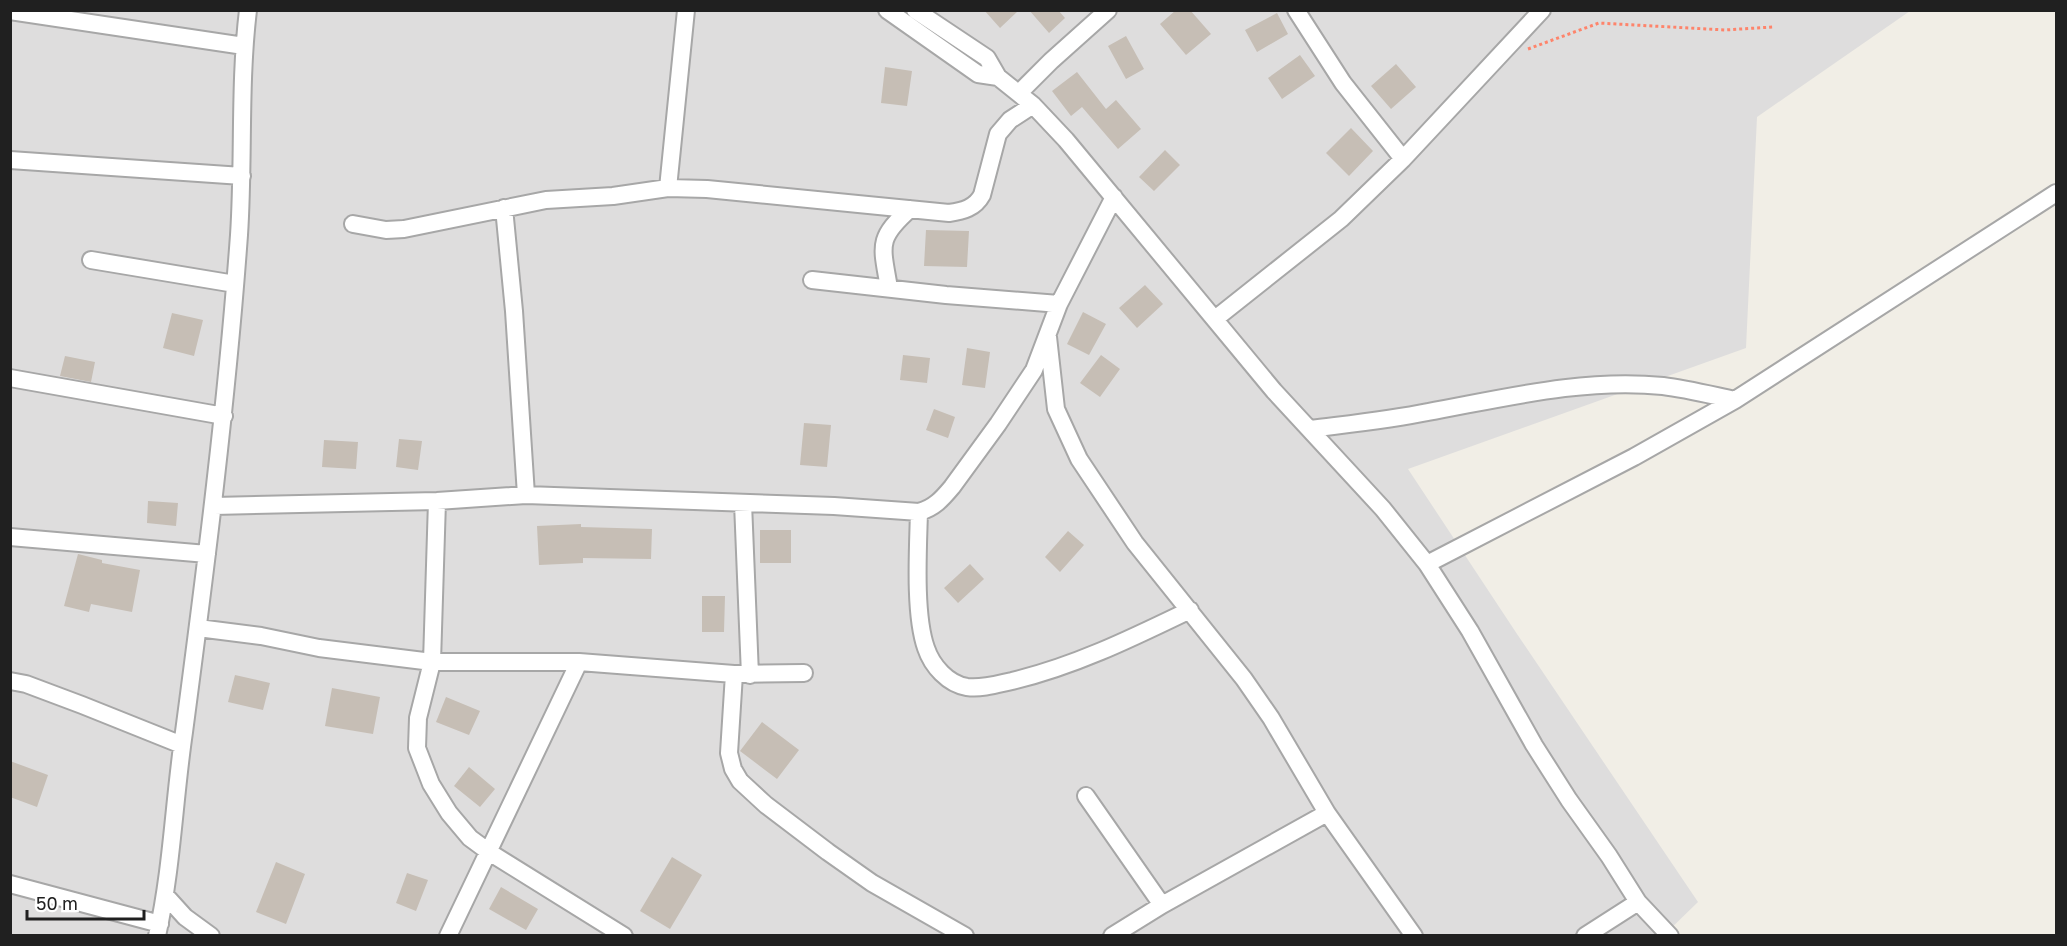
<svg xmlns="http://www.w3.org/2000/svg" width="2067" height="946" viewBox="0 0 2067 946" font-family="'Golos Text',sans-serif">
<rect width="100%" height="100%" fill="#f1eee6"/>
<path fill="#dedddd" d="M10,11H1910L1757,117L1746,348L1408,469L1517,634L1698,902L1663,936L11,935Z"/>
<path fill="#c6beb5" d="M984,10H1019L1000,28Z
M1029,10H1058L1065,18L1049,33Z
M1176,10H1190L1211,34L1186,55L1160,24Z
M1277,13L1288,34L1257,52L1245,30Z
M1126,36L1144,69L1126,79L1108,46Z
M1300,55L1315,76L1282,99L1268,78Z
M1396,64L1416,87L1391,109L1371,86Z
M885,67L912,71L907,106L881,103Z
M1077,72L1106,109L1116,100L1141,129L1118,149L1082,107L1071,116L1052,91Z
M1351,128L1373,151L1349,176L1326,153Z
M1165,150L1180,165L1154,191L1139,177Z
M926,230L969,231L967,267L924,266Z
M1145,285L1163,304L1137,328L1119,308Z
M1083,312L1106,324L1089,355L1067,344Z
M172,313L203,320L194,356L163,348Z
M967,348L990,352L985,388L962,385Z
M903,355L930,358L927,383L900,380Z
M1101,355L1120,369L1100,397L1080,383Z
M65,356L95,362L91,382L60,376Z
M934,409L955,417L948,438L926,430Z
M804,423L831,425L827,467L800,465Z
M399,439L422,441L418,470L396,467Z
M324,440L358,442L356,469L322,467Z
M148,501L178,503L176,526L147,523Z
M581,524V527L652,529L651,559L583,558V563L539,565L537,526Z
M760,530H791V563H760Z
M1068,531L1084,545L1060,572L1045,557Z
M78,554L102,560V563L140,570L132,612L91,604L89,612L64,606Z
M970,564L984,579L958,603L944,588Z
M702,596H725L724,632H702Z
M235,675L270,683L263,710L228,702Z
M332,688L380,697L373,734L325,726Z
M446,697L480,711L469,735L436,722Z
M762,722L799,750L777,779L740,751Z
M10,761L48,775L37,807L10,797Z
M469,767L495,789L480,807L454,786Z
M672,857L702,875L670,929L640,911Z
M276,862L305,874L286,924L256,912Z
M407,873L428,880L416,911L396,903Z
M501,887L538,909L526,930L489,909Z"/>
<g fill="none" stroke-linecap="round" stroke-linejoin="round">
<g stroke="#a7a7a7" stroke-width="20">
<path id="minor" d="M887,10L978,74L998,77
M915,10L987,58L998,77L1033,105L1066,140L1274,391L1383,509L1427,564L1470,631L1534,745L1569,800L1609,856L1638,902L1670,936
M1296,10L1343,83L1403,159
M10,11L244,46
M1019,93L1051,61L1108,10
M10,160L242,176
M668,188L686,10
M504,208L514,311L526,495
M353,224L386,230L404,229L546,200L613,196L668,188L707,189L949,213C963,211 975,208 982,195L998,134L1010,120L1033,105
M91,260L235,284
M812,280L946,295L1059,304
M889,288C882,246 876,239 910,209
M1215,319L1341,219L1403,159L1542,10
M1048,337L1056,409L1079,459L1135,543L1244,679L1271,718L1327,813L1414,936
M10,378L224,416
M1310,429C1349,424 1389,420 1428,412C1505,398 1583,378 1663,386C1687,389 1711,395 1735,400
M437,501L432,662L418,718L417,748L431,784L449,813L470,838L489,852L624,936
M743,503L750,675
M214,506L437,501L526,495L834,506L919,512C934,508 942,499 952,487L998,424L1034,370L1059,304L1114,197
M919,512C918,549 914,614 926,648C932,666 948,684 967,687C982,689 998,684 1012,681C1075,666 1132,638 1190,610
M10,537L207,554
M1427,564L1634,457L1735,400L2056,193
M198,628L261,636L319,648L432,662H579L734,674L804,673
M734,674L729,753L733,769L740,781L766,805L828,852L872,883L965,936
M10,681L26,684L82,705L182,745
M1086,796L1162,905
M10,884L160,924
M166,896L185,917L211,936
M157,936C172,869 174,800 184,732C206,566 227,401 239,235C244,160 239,85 248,10
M448,936L579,662
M1112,936L1162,905L1327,813
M1585,936L1638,902"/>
</g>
<path stroke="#fe846b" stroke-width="3" stroke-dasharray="3 3" stroke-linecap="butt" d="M1528,49L1599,23L1725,30L1773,27"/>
<use href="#minor" stroke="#fff" stroke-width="16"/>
</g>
<rect width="2067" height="946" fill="none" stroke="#202020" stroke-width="24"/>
<path d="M27 910v9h117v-9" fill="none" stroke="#202020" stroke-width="3"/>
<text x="36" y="910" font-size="18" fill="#202020" stroke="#ffffff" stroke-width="4.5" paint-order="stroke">50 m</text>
</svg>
